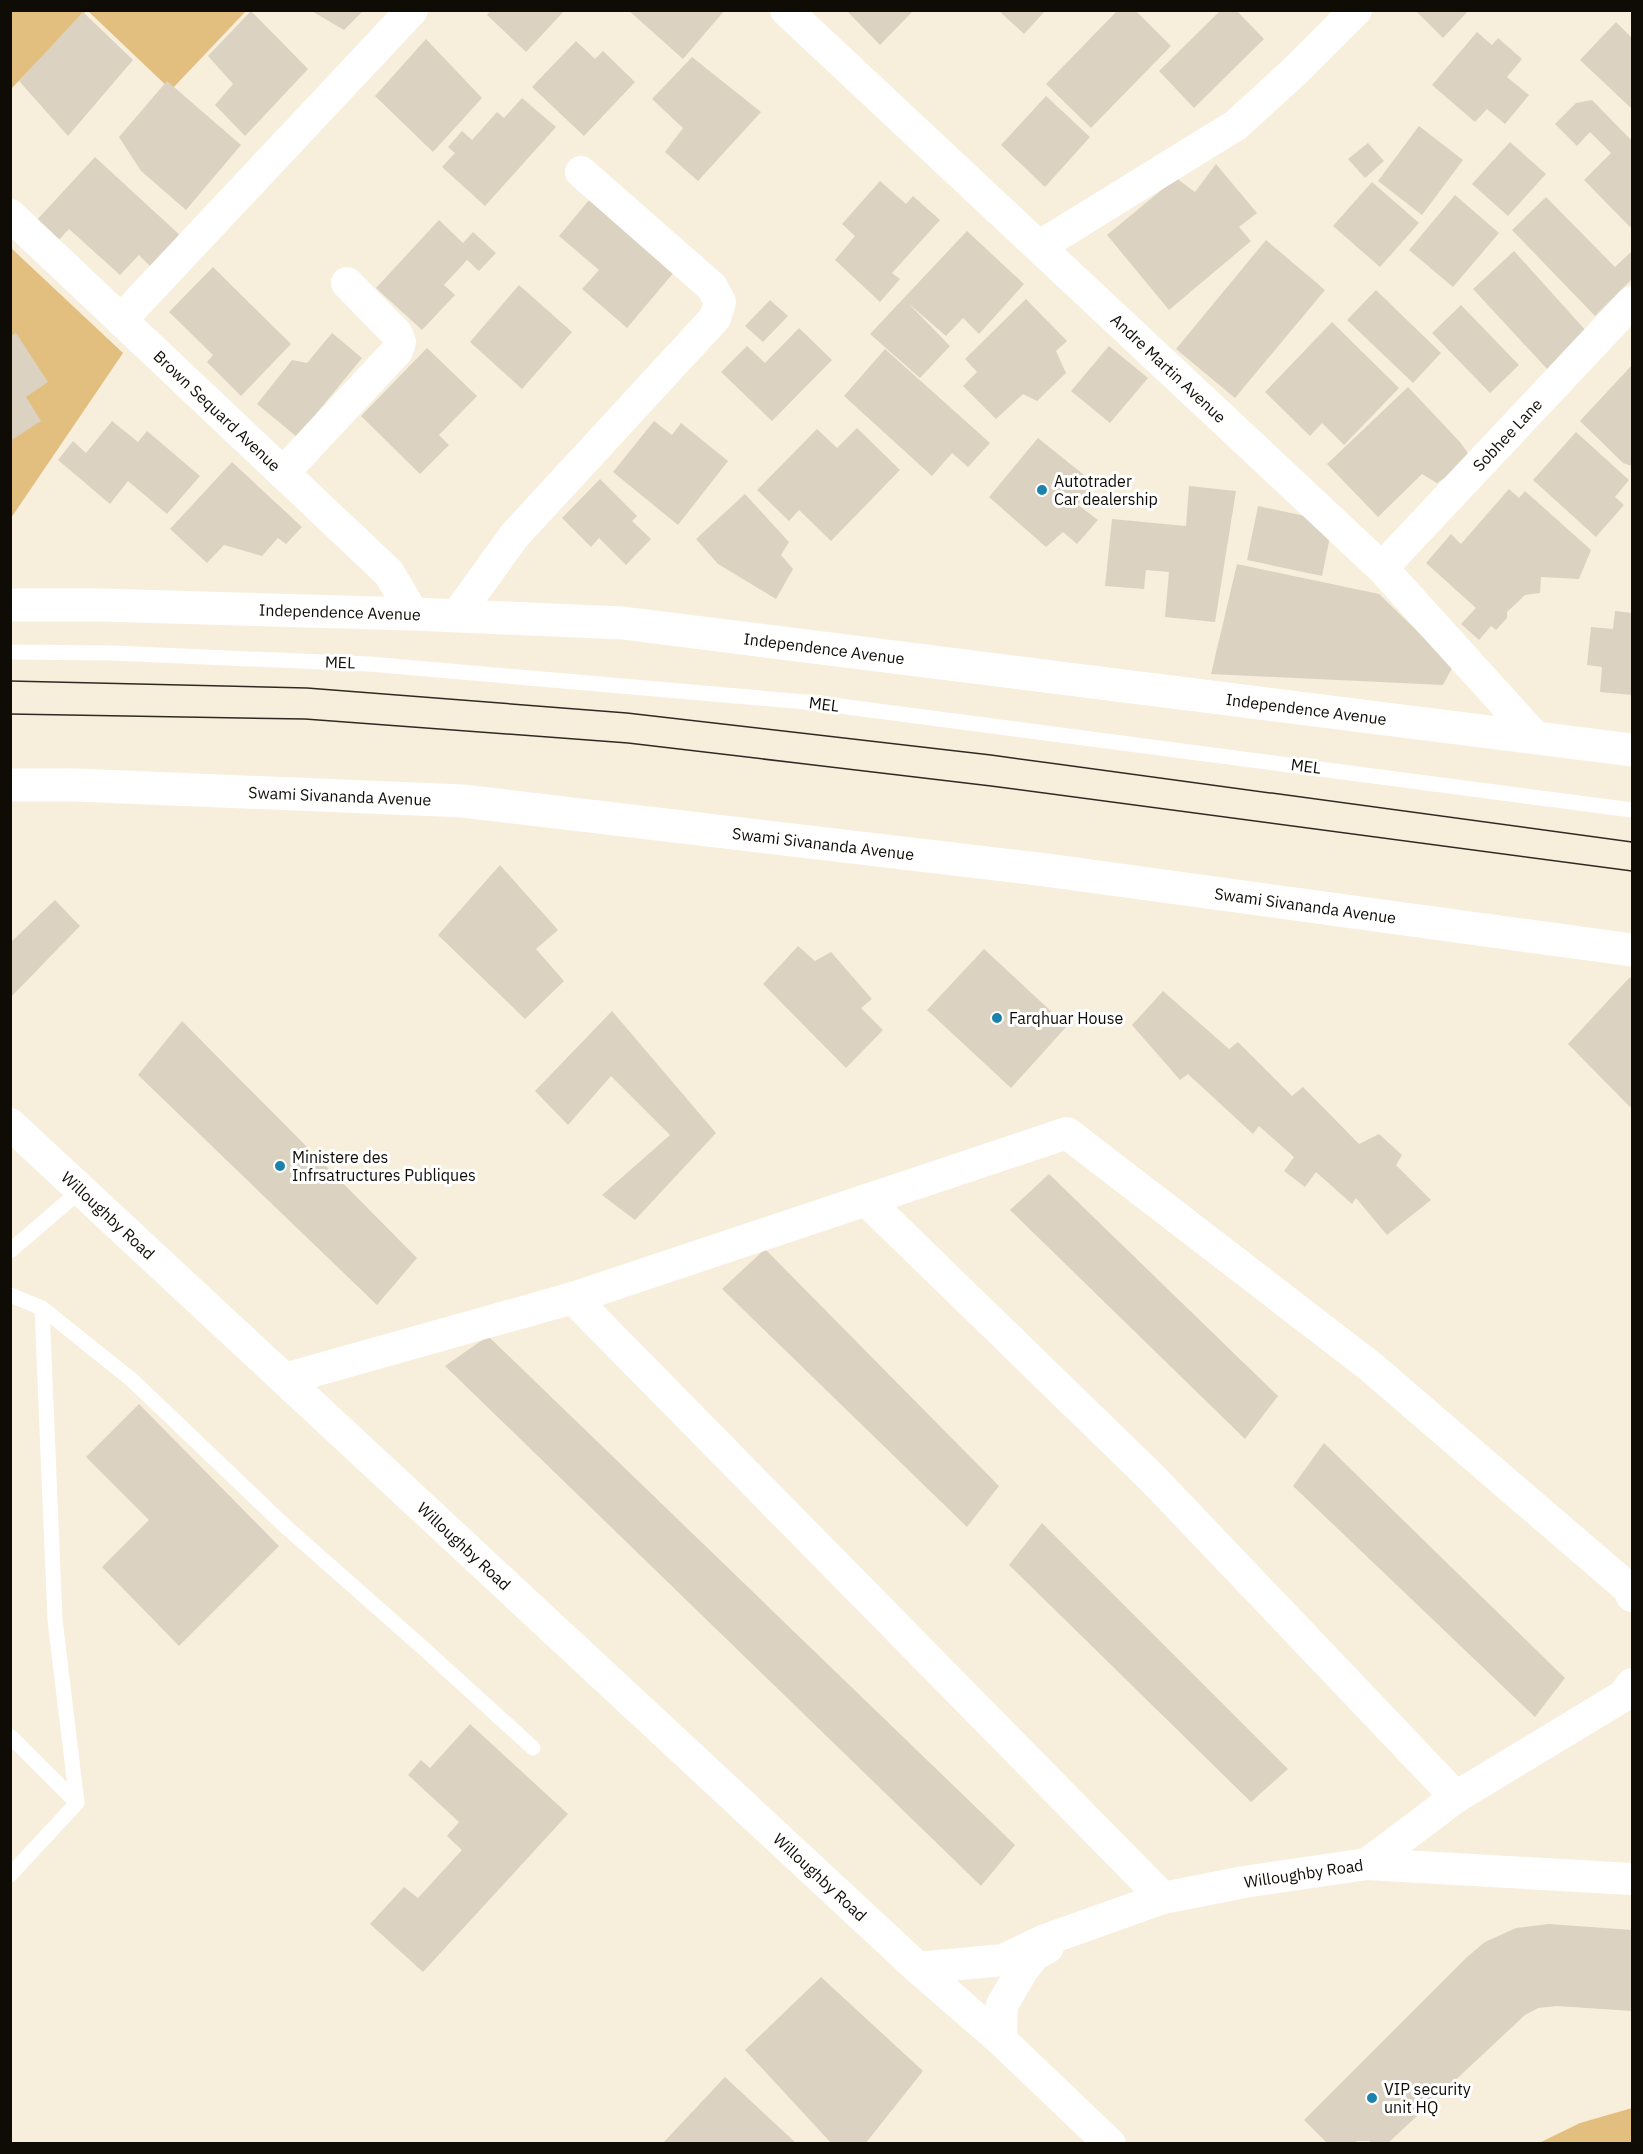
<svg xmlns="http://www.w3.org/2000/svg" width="1643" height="2154" viewBox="0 0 1643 2154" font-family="'IBM Plex Sans',sans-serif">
<rect width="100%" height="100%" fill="#f8eedc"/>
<path fill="#e2be7f" d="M11,11H86L11,89Z
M88,11H246L171,90Z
M11,248L123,353L11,518Z
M1632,2108V2143H1539L1580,2123Z"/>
<path fill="#dcd2c1" d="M310,10H364L344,30Z
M491,10H565L526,52L487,15Z
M628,10H725L683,59Z
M846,10H914L880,45Z
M998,10H1046L1024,34Z
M1118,10H1135L1171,46L1091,128L1046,84Z
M1221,10H1236L1264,39L1194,108L1159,71Z
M1415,10H1469L1443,38Z
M251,11L308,69L245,136L215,105L233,84L208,56Z
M83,12L133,60L68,136L19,81Z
M1616,22L1632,38V109L1580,60Z
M1477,32L1492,45L1498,38L1522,59L1507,77L1529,95L1505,124L1487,109L1475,122L1432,85Z
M426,39L482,98L433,152L375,96Z
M576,41L595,59L603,51L635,82L584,136L532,87Z
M692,57L761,112L698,181L665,152L683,128L652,99Z
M167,81L241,145L186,210L141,171L119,137Z
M1046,96L1090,137L1045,187L1001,145Z
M522,98L556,127L485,206L442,167L455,153L448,147L462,131L472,140L497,112L504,118Z
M1592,100L1632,141V229L1584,180L1611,153L1590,132L1577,146L1555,124L1576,103Z
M1419,126L1463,160L1422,215L1378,181Z
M1510,142L1546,174L1508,216L1472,184Z
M1368,143L1384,161L1365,178L1348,159Z
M95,157L183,238L154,270L139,255L120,275L69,229L57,242L35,222Z
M1216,164L1257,213L1239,227L1251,241L1169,310L1107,235L1176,178L1195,192Z
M880,181L906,204L913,196L940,220L892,273L900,279L880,302L835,260L855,236L842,224Z
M1372,182L1419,223L1380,267L1333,226Z
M595,193L680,265L627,328L582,289L599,270L559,236Z
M1455,195L1499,233L1453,287L1409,250Z
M1546,197L1615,267L1631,252L1632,254V279L1595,316L1512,230Z
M439,220L463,243L473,232L496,253L479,271L467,260L444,285L455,295L422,330L376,288Z
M967,231L1024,284L979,334L963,318L946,336L908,303L950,346L920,378L870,334Z
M1266,240L1325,290L1235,398L1176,349Z
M1514,251L1588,333L1548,370L1473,289Z
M213,267L291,344L241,396L207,362L213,355L169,312Z
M519,285L572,332L522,389L470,342Z
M1376,290L1441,353L1413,383L1347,320Z
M1026,299L1067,341L1056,351L1066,373L1037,401L1023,394L996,419L963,386L977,372L965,359Z
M770,300L788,316L763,342L745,326Z
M1461,305L1519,365L1490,393L1432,333Z
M1332,322L1399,388L1344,445L1322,423L1310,436L1265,392Z
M799,328L832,360L772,421L721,372L747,346L765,363Z
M16,333L48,382L26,397L41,421L10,441V336Z
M332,333L362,358L297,437L257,404L292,360L307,363Z
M1109,346L1148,378L1110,423L1071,391Z
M427,348L477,396L439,435L449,445L420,474L361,416Z
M885,349L990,443L968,467L952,453L932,476L844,396Z
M1632,365V466L1623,463L1580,421Z
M1408,387L1460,442L1472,459L1437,483L1422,474L1378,517L1327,464Z
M112,421L138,442L147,431L200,476L167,514L128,481L110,504L58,460L73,441L86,453Z
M654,421L672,435L681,423L728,461L678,525L613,472Z
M857,428L900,470L831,541L799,510L789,521L757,490L817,429L837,448Z
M1576,432L1629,480L1615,497L1624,505L1596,537L1533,480Z
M1038,438L1094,483L1078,505L1098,520L1077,544L1063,532L1046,547L989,497Z
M232,462L302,527L286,544L278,538L262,556L224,545L207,563L170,529Z
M600,479L637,516L632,521L651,539L626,565L599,538L591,547L562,518Z
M1189,486L1236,491L1215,622L1165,617L1169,572L1146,570L1144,589L1105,586L1112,519L1186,526Z
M1509,489L1519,498L1525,491L1591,550L1579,579L1541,577L1540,593L1525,595L1507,612V618L1496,630L1491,626L1479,640L1461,624L1476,608L1426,563L1451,534L1461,544Z
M745,494L789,542L781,555L793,569L776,599L718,564L696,539Z
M1258,506L1333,522L1322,576L1247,560Z
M1237,564L1379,594L1453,666L1443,685L1211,674Z
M1615,611L1632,613V695L1600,692L1602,667L1587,665L1591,627L1613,629Z
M500,865L558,930L536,949L564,981L525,1019L438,935Z
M55,900L80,926L10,998V943Z
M798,946L815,961L831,952L872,999L861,1008L883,1030L846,1068L763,984Z
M984,949L1067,1026L1011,1088L927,1010Z
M1630,977L1632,980V1109L1568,1044Z
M1163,991L1229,1049L1238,1042L1292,1096L1303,1087L1359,1144L1379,1134L1402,1155L1396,1165L1431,1200L1387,1235L1356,1198L1352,1204L1316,1172L1305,1187L1284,1171L1294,1157L1259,1126L1253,1134L1188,1074L1180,1080L1132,1025Z
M612,1011L716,1133L635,1220L602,1195L670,1135L611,1076L568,1125L535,1091Z
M182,1021L417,1258L377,1305L138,1075Z
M1049,1174L1278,1396L1245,1439L1010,1210Z
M765,1249L999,1486L967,1527L722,1289Z
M488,1336L1015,1845L981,1886L445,1366Z
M139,1404L279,1546L179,1646L102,1567L149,1520L86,1457Z
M1324,1443L1565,1678L1535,1717L1293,1486Z
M1042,1523L1288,1769L1251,1802L1009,1565Z
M470,1724L568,1814L423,1972L370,1924L404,1887L418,1898L462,1850L447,1836L459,1822L408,1775L421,1760L430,1768Z
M1549,1924L1632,1930V2011L1557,2006L1538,2008L1525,2015L1387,2144H1374L1369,2141H1357L1354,2144H1328L1304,2120L1467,1957L1485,1942L1516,1928Z
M821,1977L923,2071L865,2144H832L745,2050Z
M725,2077L797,2144H662Z"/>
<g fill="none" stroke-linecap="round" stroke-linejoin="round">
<path stroke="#fff" stroke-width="15" d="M10,652L112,653L369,664L817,703L1632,810
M10,1251L81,1190
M10,1295L42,1308L55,1620L77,1803L10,1875
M42,1308L132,1380L286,1527L422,1647L533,1748
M10,1736L77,1803"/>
<g stroke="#fff" stroke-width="32">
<path id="s1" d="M786,10L1382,568L1536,738"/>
<path id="s2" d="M10,215L389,573L413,614"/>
<path d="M1040,246L1236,125L1294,72L1356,10"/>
<path d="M121,320L412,10"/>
<path d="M283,473L397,351L400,342L397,334L347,283"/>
<path id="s3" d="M1382,568L1632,302"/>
<path d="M457,615L514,536L715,318L720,302L712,287L581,172"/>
<path id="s4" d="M10,1124L918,1968L1001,2040L1110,2144"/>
<path d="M866,1200L1153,1479L1456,1797"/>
<path d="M573,1298L1163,1898"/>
<path d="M285,1379L573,1298L1067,1133L1371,1367L1628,1588L1632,1596"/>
<path d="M1367,1864L1456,1797L1623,1696L1632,1684"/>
<path id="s5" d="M918,1968L1003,1960L1045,1940L1163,1898L1244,1882L1367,1864L1632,1879"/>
<path d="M1001,2040L1002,2005L1022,1971L1034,1955L1048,1947"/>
</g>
<g stroke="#fff" stroke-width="33">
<path id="s6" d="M10,605H101L413,614L623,623L1632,750"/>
<path id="s7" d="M10,785H76L463,801L1046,870L1632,950"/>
</g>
<path stroke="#2e2a23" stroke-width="1.5" d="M10,681L307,688L627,713L991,755L1632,842
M10,714L305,719L628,743L991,786L1632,871"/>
</g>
<g fill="#1b82ac" stroke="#fff" stroke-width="2">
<circle cx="1042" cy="490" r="6"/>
<circle cx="997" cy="1018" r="6"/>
<circle cx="280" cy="1166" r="6"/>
<circle cx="1372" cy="2098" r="6"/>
</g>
<g text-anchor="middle" stroke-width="6" stroke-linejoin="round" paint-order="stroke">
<g font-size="16" fill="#0f0c06" stroke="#fff">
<text dy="6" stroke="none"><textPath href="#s1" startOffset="524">Andre Martin Avenue</textPath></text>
<text dy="6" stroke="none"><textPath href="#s2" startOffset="285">Brown Sequard Avenue</textPath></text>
<text dy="6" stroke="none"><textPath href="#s3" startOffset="183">Sobhee Lane</textPath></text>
<text dy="6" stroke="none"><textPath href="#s6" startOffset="330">Independence Avenue</textPath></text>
<text dy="6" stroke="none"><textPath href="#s6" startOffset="816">Independence Avenue</textPath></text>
<text transform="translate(340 662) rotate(2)" y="6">MEL</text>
<text transform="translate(824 704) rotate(7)" y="6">MEL</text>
<text dy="6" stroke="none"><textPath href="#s6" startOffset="1302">Independence Avenue</textPath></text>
<text transform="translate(1306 766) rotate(7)" y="6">MEL</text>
<text dy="6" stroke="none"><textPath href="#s7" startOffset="330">Swami Sivananda Avenue</textPath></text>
<text dy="6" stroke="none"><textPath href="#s7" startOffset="816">Swami Sivananda Avenue</textPath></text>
<text dy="6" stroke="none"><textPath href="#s7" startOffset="1302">Swami Sivananda Avenue</textPath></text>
<text dy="6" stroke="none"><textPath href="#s4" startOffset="134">Willoughby Road</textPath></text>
<text dy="6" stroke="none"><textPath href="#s4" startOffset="620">Willoughby Road</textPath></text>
<text dy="6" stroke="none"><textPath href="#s5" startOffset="400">Willoughby Road</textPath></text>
<text dy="6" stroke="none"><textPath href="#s4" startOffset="1106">Willoughby Road</textPath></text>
</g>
<g font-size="16" fill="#0f0c06" stroke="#fff" text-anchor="start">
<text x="1054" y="487">Autotrader<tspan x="1054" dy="18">Car dealership</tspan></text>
<text x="1009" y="1024">Farqhuar House</text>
<text x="292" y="1163">Ministere des<tspan x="292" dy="18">Infrsatructures Publiques</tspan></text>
<text x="1384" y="2095">VIP security<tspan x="1384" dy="18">unit HQ</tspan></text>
</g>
</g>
<rect width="1643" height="2154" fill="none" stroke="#0f0c06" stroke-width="24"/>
</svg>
